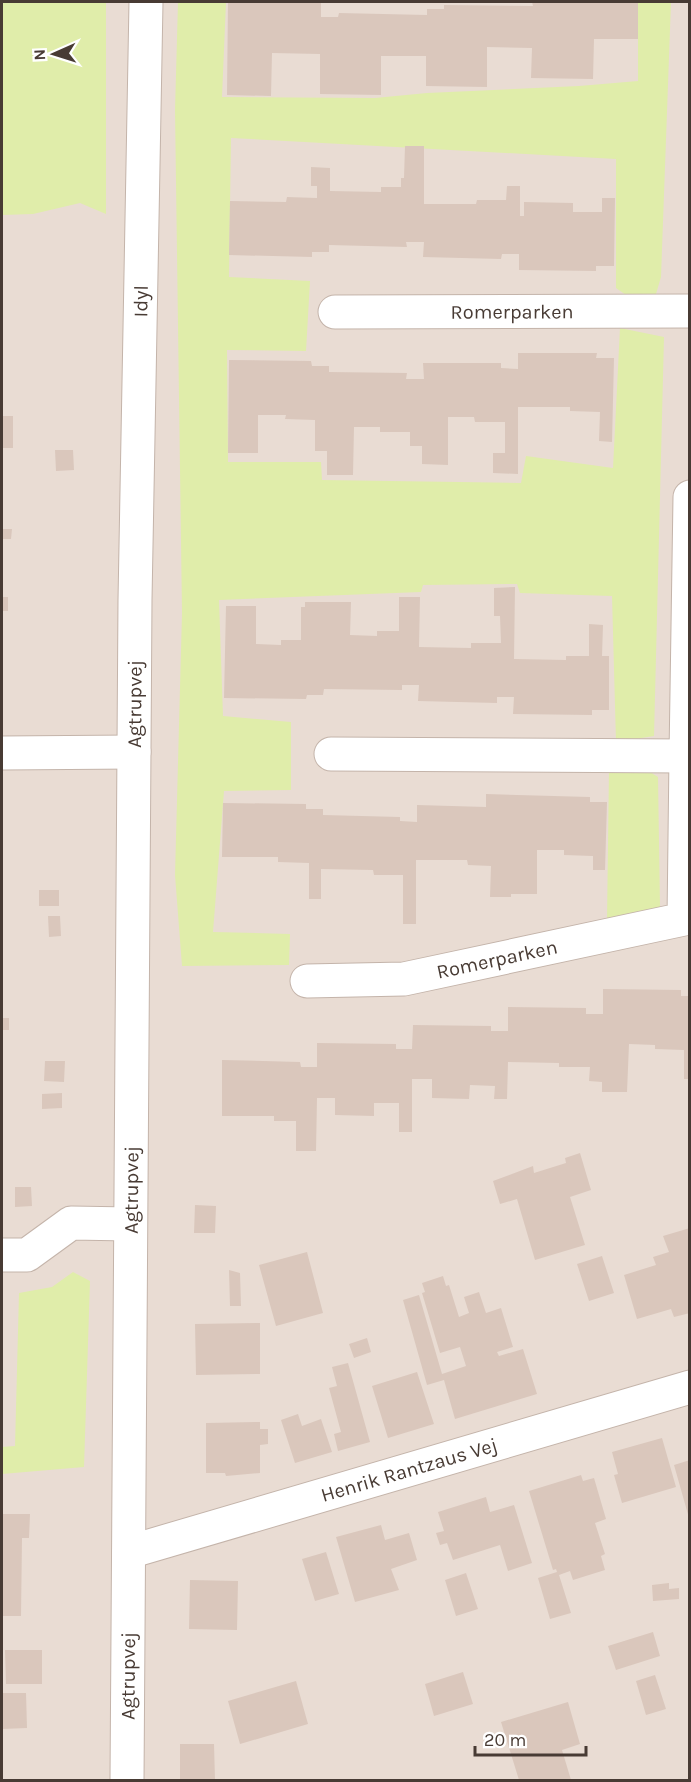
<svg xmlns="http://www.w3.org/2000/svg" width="691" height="1782" viewBox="0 0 691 1782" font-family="Karla,sans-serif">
<rect width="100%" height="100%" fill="#f5ece5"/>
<path fill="#e9dcd3" d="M2,2H689V1780H2Z"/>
<path fill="#e0edaa" d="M2,2H106V214L80,203L33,214L2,215Z
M178,2H226L222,97L375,98L427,93L579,86L638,81V2H671L661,277L656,294L626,295L616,288V159L231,138L229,277L310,281L306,351L227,350L228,462H321L322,480L521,483L526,456L613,468L620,328L664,337L654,736L616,742L612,596L520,593L517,584L423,585L421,592L219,600L223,716L291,722V790L224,791L213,932L290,934L289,965L182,966L175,875L182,613L175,110Z
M642,767L658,777L660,907L644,918L607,920L609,769Z
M73,1272L90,1281L84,1467L2,1474V1447L15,1446L19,1293L52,1287Z"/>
<path fill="#dac7bc" d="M228,2H321V17H338L339,13L427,15V9H444V5L533,6L532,2H638V39H594L593,79L531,78L532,48L487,47V87L426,86V56H381V95L320,94V54L272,53L271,96L227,95Z
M405,146H424V204H476L477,200H506L507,186H520V216H524V202L573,203V212H602V198H615L614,266H596V271L519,270V254H502L501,259L423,257L424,242H406L407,247L329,245V252H312V257L229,255L230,201L286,202L287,197L317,198V186H311V167L330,168V191L381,192V187H401V178H404Z
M518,353H597L596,358H614L612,442L599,441L600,412L570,411V407H518V474L493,473V453H505V422H475L474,417H448V465L422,464V446H410V432H380V427H354L353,475H327V451H315V420L285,419L286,415H258V453H228L229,360L311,361L312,366H329V372L407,373L406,379H424L423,363H501V368L518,369Z
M2,416H13V448H2Z
M55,450H73L74,470L56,471Z
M2,529H12L11,539H2Z
M515,587L514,659L566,660V656H589V624L603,625L602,656H609V710H592V715L513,714L514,697H497V703L418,701L419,685H402V690L324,689L323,695H307L306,699L224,698L226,606H256V644L281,645V640H301V607H305V602H351L350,635L377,636V631H399V597H420L419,647L471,648V643H501L500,616H494V588Z
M2,597H8V611H2Z
M486,794L590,797V802H607L605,870H593V856L564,855V850H537V894H511V897H490L491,866L468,865L467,860H416V924H403V875H374L373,870L321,869V899H309V863L278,862V857H222L223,803L306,804V809H323V815L400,817V821L417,822V805L486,807Z
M39,890H59V906H39Z
M48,916H60L61,936L49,937Z
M603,989L681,990V996H690V1079H684V1050L655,1049V1045L629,1044L627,1092H602V1082L589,1081L590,1067H559V1063L508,1062L507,1099H494L495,1086L470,1085L469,1099L432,1098V1079H412V1132H399V1103H374V1116L335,1115V1098H317L316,1151H296V1121H274V1116H222V1060L300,1062L301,1067H317V1043L396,1044V1049H412L413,1025L491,1026V1031H508V1007L586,1008V1014H603Z
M2,1018H9V1030H2Z
M45,1061H65L64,1082L44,1081Z
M62,1093V1108L42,1109V1094Z
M580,1153L591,1190L570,1197L585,1245L535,1260L517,1199L500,1204L493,1181L533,1166L534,1173L566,1163L565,1158Z
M15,1187H31L32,1206L15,1207Z
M195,1205L216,1206L215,1233H194Z
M690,1228V1313L674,1317L671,1309L637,1319L624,1275L656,1265L653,1257L669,1252L663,1236Z
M307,1252L323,1313L276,1326L259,1265Z
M602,1256L614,1293L589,1301L577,1264Z
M229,1270L240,1273L241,1306H230Z
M443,1276L446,1286L449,1285L459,1317L469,1313L464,1297L479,1292L486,1313L501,1308L513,1347L497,1352L499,1356L523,1349L537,1394L455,1419L444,1380L427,1385L403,1300L419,1295L442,1374L466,1366L460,1347L440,1353L422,1293L425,1292L422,1283Z
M260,1323V1374L196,1375L195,1324Z
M367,1338L371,1352L354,1358L349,1344Z
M348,1363L370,1442L338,1451L334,1434L341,1432L329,1388L337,1386L332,1367Z
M417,1372L434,1424L388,1438L372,1386Z
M298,1414L302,1426L321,1419L332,1452L295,1463L281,1420Z
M260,1422V1429H268V1444L260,1445V1473L226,1476L225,1473H206V1423Z
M662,1438L676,1487L622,1503L614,1475L618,1474L612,1452Z
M690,1460V1518H689L674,1465Z
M581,1475L583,1481L594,1478L606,1519L595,1523L605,1554L601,1556L605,1570L573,1580L570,1571L559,1575L571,1613L550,1619L538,1578L557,1572L556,1569L553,1570L529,1491Z
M486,1497L490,1512L514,1505L532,1563L508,1571L500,1545L453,1560L447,1543L440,1545L436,1533L444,1531L438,1512Z
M2,1514H30L29,1538H22L21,1616H2Z
M381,1525L385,1540L409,1533L417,1560L391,1569L399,1590L355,1602L336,1537Z
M326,1552L339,1594L315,1601L302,1559Z
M466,1573L478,1609L456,1616L445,1580Z
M190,1580L238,1581L237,1630L189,1629Z
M669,1583V1589L679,1588V1599L653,1601L652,1585Z
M653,1632L660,1656L616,1670L608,1646Z
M5,1650H42V1684H6Z
M463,1672L473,1704L434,1716L425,1684Z
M655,1675L666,1709L646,1715L636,1681Z
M296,1681L308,1724L240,1744L228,1701Z
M2,1693H26L27,1728L2,1729Z
M568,1702L580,1744L562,1750L571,1780H519L501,1722Z
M180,1744H214L215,1780H180Z"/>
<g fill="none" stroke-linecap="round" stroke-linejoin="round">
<g stroke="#c4b4aa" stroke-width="35">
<g id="minor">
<path id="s1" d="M335,312L690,311"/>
<path d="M2,753L134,752"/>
<path d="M331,754L686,756L690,497"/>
<path id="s2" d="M307,981L404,979L684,919L686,756"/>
<path d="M2,1255H27L71,1223L130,1224"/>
<path id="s3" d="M129,1552L690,1387"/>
</g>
</g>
<g stroke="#c4b4aa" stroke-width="35">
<g id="tertiary">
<path id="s4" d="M127,1780L135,600L146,2"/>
</g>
</g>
<use href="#minor" stroke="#fff" stroke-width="33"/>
<use href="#tertiary" stroke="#fff" stroke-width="33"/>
</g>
<g text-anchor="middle" stroke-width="4.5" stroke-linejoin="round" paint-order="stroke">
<g font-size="20" fill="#483b34" stroke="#fff">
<text dy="7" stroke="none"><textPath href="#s4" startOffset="1479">Idyl</textPath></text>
<text dy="7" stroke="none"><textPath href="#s1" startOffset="177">Romerparken</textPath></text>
<text dy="7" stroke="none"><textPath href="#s4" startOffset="1076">Agtrupvej</textPath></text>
<text dy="7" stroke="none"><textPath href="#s2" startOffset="192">Romerparken</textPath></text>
<text dy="7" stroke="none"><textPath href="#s4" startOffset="590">Agtrupvej</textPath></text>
<text dy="7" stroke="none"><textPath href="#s3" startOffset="292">Henrik Rantzaus Vej</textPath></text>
<text dy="7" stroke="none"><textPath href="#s4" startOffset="104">Agtrupvej</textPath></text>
</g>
</g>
<rect width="691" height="1782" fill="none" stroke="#483b34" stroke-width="6"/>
<g transform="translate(54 54) rotate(267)" stroke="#ffffff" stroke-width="4.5" paint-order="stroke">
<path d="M0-4.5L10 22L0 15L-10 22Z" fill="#483b34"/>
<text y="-9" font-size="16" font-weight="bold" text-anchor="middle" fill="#483b34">N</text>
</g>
<path d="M475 1746v9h111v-9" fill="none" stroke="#483b34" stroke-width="3"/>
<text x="484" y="1746" font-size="18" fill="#483b34" stroke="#ffffff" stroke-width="4.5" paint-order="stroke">20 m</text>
</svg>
